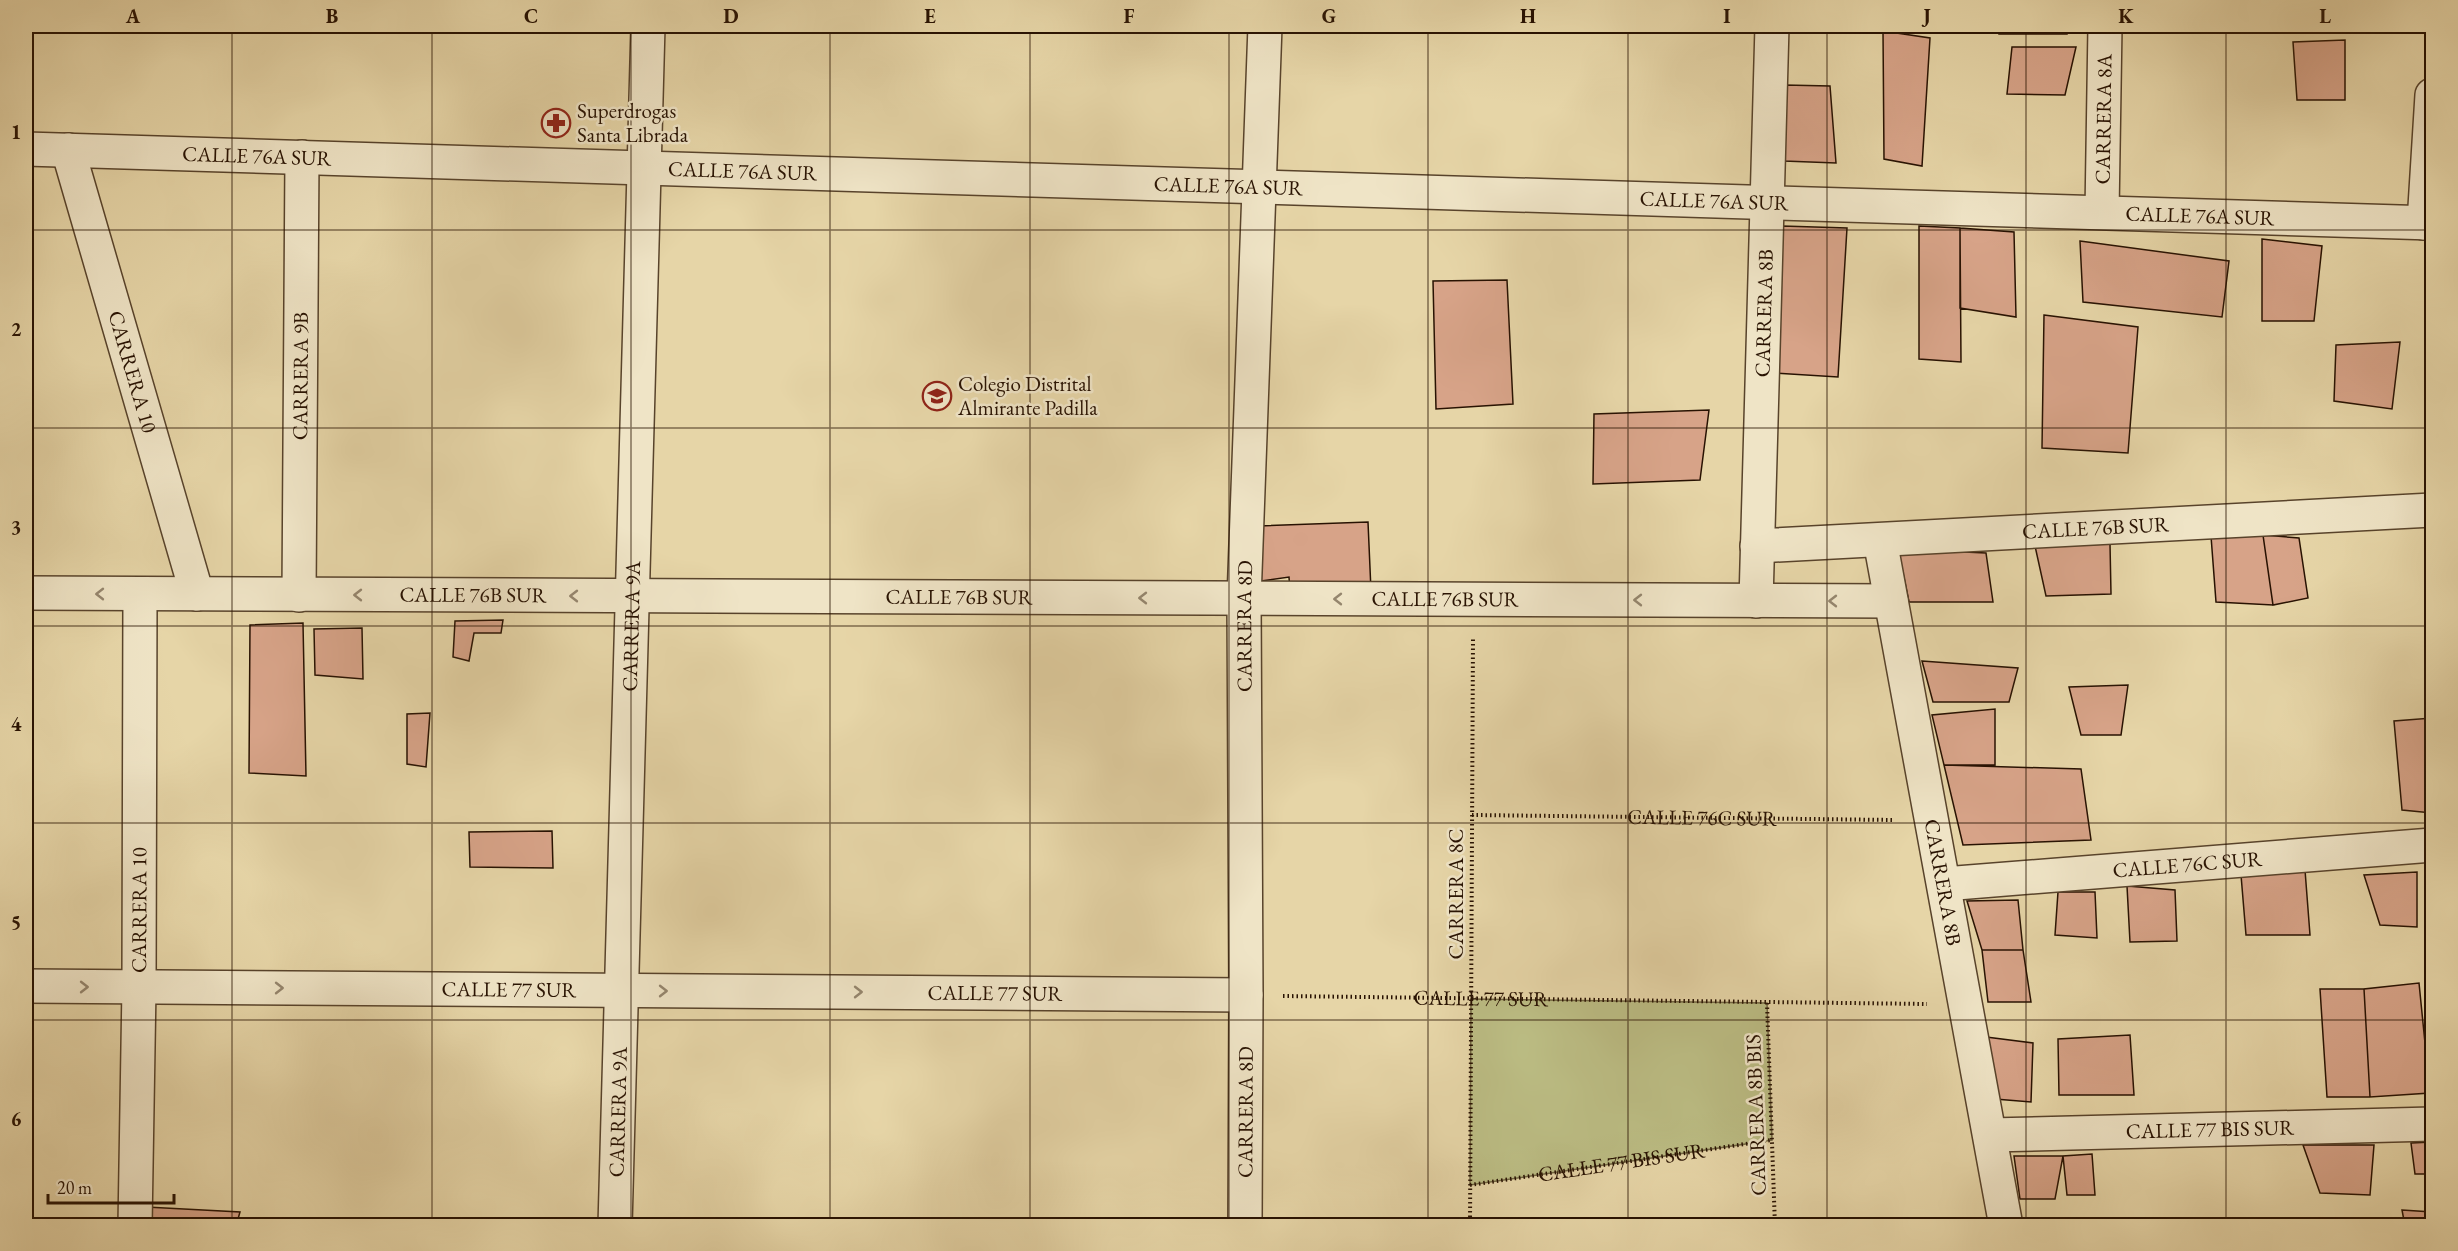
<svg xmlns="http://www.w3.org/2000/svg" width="2458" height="1251" viewBox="0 0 2458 1251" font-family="'EB Garamond',serif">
<rect width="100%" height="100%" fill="#e6d5a7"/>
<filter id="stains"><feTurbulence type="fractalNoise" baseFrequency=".00333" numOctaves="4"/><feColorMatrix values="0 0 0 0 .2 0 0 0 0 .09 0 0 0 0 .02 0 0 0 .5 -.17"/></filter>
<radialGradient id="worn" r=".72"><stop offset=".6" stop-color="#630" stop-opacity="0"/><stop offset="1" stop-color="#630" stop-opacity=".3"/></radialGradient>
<path fill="#bbbc83" stroke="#726742" stroke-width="1.5" d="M1471,999L1767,1003L1772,1140L1470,1185Z"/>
<path fill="#d7a388" stroke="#281202" stroke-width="1.5" d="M1999,26H2067V34H1999Z
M1883,31L1930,38L1922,166L1884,159Z
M2345,40V100H2297L2293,42Z
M2012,47H2076L2065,95L2007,94Z
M1784,85L1830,86L1836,163L1784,161Z
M1782,226L1847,228L1838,377L1774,373Z
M1919,226L1960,228L1961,362L1919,359Z
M1960,228L2014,232L2016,317L1960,308Z
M2262,239L2322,246L2314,321H2262Z
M2080,241L2229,261L2222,317L2083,302Z
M1507,280L1513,404L1436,409L1433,281Z
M2044,315L2138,327L2128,453L2042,448Z
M2400,342L2392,409L2334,401L2336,345Z
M1709,410L1700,480L1593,484L1594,414Z
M1368,522L1371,591L1290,592L1289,577L1261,581L1258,526Z
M2426,524H2432V580Z
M2263,535L2273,605L2216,602L2211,536Z
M2263,535L2299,538L2308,598L2273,605Z
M2110,544L2111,594L2046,596L2035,546Z
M1898,549L1986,553L1993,602H1909Z
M503,620L501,633H474L469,661L453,657L455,621Z
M303,623L306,776L249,773L250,625Z
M362,628L363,679L315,675L314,629Z
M1922,661L2018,668L2009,702H1933Z
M2128,685L2121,735H2081L2069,687Z
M1995,709V765H1944L1932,715Z
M430,713L426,767L407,764V714Z
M2432,718V813L2402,810L2394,721Z
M1944,765L2081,769L2091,840L1963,845Z
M552,831L553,868L470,867L469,832Z
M2305,870L2310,935H2246L2241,875Z
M2417,872V927L2380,925L2364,875Z
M2127,886L2175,890L2177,941L2130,942Z
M2058,892H2095L2097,938L2055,935Z
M2018,900L2023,950H1982L1967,901Z
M1982,950H2023L2031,1002H1988Z
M2419,983L2430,1093L2370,1097L2364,989Z
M2320,989H2364L2370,1097H2327Z
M2130,1035L2134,1095H2059L2058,1039Z
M1986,1037L2033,1043L2031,1102L1995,1099Z
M2432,1142V1174H2415L2411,1143Z
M2303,1145H2374L2370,1195L2320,1193Z
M2092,1154L2095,1195H2067L2063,1156Z
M2014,1156H2063L2055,1199H2020Z
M146,1207L240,1212L236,1226H146Z
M2402,1210L2432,1212V1226H2405Z"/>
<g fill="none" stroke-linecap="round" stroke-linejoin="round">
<g stroke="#58432b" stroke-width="36">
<g id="minor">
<path id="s4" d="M26,149L2432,223"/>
<path id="s5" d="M68,150L197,594"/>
<path id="s6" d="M2102,212L2105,26"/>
<path d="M2424,223L2432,95"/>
<path id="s7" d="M1880,540L2006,1226"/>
<path id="s8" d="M1757,546L2432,510"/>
<path id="s9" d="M26,593L1891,601"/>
<path id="s10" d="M299,595L302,157"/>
<path id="s11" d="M1756,601L1772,26"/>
<path id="s12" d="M1944,884L2432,845"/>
<path id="s13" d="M26,986L1246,995"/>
<path id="s14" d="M1990,1135L2432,1124"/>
<path id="s15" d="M135,1226L139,987L140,594"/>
<path id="s16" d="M1245,1226L1246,995L1244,599L1265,26"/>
</g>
</g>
<g stroke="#58432b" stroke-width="36">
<g id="tertiary">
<path id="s17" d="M615,1226L648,26"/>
</g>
</g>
<g stroke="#281202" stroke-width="4" stroke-dasharray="1.5 3" stroke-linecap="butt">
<path id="s1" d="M1472,815L1894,820"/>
<path id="s2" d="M1283,996L1927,1004"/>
<path d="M1767,1003L1775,1226"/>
<path id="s3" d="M1470,1185L1772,1140"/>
<path d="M1470,1226L1473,638"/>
</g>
<use href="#minor" stroke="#efe4c6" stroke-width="33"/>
<use href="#tertiary" stroke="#efe4c6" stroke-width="33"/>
</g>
<defs><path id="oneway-chevron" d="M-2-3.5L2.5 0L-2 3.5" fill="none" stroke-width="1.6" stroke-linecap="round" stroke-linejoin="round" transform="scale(1.5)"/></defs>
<g stroke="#95866e">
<use href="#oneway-chevron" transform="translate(100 594) rotate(-180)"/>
<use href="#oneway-chevron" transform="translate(358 595) rotate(-180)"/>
<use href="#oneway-chevron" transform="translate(574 596) rotate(-180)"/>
<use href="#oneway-chevron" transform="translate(1143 598) rotate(-180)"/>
<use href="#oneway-chevron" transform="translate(1338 599) rotate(-180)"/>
<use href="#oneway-chevron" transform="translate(1638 600) rotate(-180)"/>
<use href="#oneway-chevron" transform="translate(1833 601) rotate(180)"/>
<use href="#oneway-chevron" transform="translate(84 987)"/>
<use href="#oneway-chevron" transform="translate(279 988)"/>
<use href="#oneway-chevron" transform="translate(663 991)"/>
<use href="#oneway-chevron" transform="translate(858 992)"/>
</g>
<path fill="none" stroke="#281202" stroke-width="1.5" stroke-opacity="0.55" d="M232,26V1226M432,26V1226M631,26V1226M830,26V1226M1030,26V1226M1229,26V1226M1428,26V1226M1628,26V1226M1827,26V1226M2026,26V1226M2226,26V1226M26,230H2432M26,428H2432M26,626H2432M26,823H2432M26,1020H2432"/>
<defs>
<g id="pharmacy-ring" transform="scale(1.5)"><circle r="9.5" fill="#efe4c6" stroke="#8f2418" stroke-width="1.5"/><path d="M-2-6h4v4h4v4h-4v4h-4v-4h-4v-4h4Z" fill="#8f2418"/></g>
<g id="school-ring" transform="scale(1.5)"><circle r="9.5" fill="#efe4c6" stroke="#8f2418" stroke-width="1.5"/><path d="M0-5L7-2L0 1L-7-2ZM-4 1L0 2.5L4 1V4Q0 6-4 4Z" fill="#8f2418"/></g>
</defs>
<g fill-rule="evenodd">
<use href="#pharmacy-ring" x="556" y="123"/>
<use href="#school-ring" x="937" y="396"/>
</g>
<g text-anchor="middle" stroke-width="5" stroke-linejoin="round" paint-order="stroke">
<g font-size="21" fill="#281202" stroke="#efe4c6" text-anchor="start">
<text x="577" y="118">Superdrogas<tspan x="577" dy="24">Santa Librada</tspan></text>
<text x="958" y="391">Colegio Distrital<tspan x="958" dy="24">Almirante Padilla</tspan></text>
</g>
<g font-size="21" fill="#281202" stroke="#efe4c6">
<text dy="7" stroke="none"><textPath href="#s6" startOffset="93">CARRERA 8A</textPath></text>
<text dy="7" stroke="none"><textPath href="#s4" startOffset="231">CALLE 76A SUR</textPath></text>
<text dy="7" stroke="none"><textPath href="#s4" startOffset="717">CALLE 76A SUR</textPath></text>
<text dy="7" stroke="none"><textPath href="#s4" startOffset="1203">CALLE 76A SUR</textPath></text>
<text dy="7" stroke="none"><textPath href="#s4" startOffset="1689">CALLE 76A SUR</textPath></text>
<text dy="7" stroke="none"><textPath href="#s4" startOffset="2175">CALLE 76A SUR</textPath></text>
<text dy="7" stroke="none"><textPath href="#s11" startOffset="288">CARRERA 8B</textPath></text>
<text dy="7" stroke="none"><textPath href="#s5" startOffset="231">CARRERA 10</textPath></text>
<text dy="7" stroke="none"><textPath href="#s10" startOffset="219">CARRERA 9B</textPath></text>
<text dy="7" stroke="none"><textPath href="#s8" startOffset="339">CALLE 76B SUR</textPath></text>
<text dy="7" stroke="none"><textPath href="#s9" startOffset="447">CALLE 76B SUR</textPath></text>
<text dy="7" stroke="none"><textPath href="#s9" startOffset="933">CALLE 76B SUR</textPath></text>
<text dy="7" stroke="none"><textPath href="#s9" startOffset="1419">CALLE 76B SUR</textPath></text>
<text dy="7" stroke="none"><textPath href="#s17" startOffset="600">CARRERA 9A</textPath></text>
<text dy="7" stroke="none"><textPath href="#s16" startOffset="600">CARRERA 8D</textPath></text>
<text dy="7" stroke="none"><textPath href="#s1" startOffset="230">CALLE 76C SUR</textPath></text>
<text dy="7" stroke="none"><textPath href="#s12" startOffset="244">CALLE 76C SUR</textPath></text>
<text dy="7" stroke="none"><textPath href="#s7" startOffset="348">CARRERA 8B</textPath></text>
<text transform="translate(1456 894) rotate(-90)" y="7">CARRERA 8C</text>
<text dy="7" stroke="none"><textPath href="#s15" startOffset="316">CARRERA 10</textPath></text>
<text dy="7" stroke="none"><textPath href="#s13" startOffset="483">CALLE 77 SUR</textPath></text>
<text dy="7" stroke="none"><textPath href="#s13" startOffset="969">CALLE 77 SUR</textPath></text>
<text dy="7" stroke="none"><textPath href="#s2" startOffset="198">CALLE 77 SUR</textPath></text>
<text dy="7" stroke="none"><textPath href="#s17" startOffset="114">CARRERA 9A</textPath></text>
<text dy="7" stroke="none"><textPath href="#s16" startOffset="114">CARRERA 8D</textPath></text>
<text transform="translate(1756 1115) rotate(-92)" y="7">CARRERA 8B BIS</text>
<text dy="7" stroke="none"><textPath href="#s14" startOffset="220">CALLE 77 BIS SUR</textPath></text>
<text dy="7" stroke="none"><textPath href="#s3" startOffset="153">CALLE 77 BIS SUR</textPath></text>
</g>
</g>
<rect width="2458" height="1251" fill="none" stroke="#e6d5a7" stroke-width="66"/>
<path d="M48 1194v9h126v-9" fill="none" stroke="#281202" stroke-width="3"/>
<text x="57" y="1194" font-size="18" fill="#281202" stroke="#efe4c6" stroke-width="4.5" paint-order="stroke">20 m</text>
<rect x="33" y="33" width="2392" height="1185" fill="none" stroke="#281202" stroke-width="2"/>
<g font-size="20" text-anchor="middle" font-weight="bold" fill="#281202">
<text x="133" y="23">A</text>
<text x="332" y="23">B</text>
<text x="531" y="23">C</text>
<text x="731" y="23">D</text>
<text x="930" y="23">E</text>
<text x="1129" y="23">F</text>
<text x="1329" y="23">G</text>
<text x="1528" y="23">H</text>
<text x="1727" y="23">I</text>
<text x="1927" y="23">J</text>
<text x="2126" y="23">K</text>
<text x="2325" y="23">L</text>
<text x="16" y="139">1</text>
<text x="16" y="336">2</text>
<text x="16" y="534">3</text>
<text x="16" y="731">4</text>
<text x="16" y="929">5</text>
<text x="16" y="1126">6</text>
</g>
<rect width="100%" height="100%" filter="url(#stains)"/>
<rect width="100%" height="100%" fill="url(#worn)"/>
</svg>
